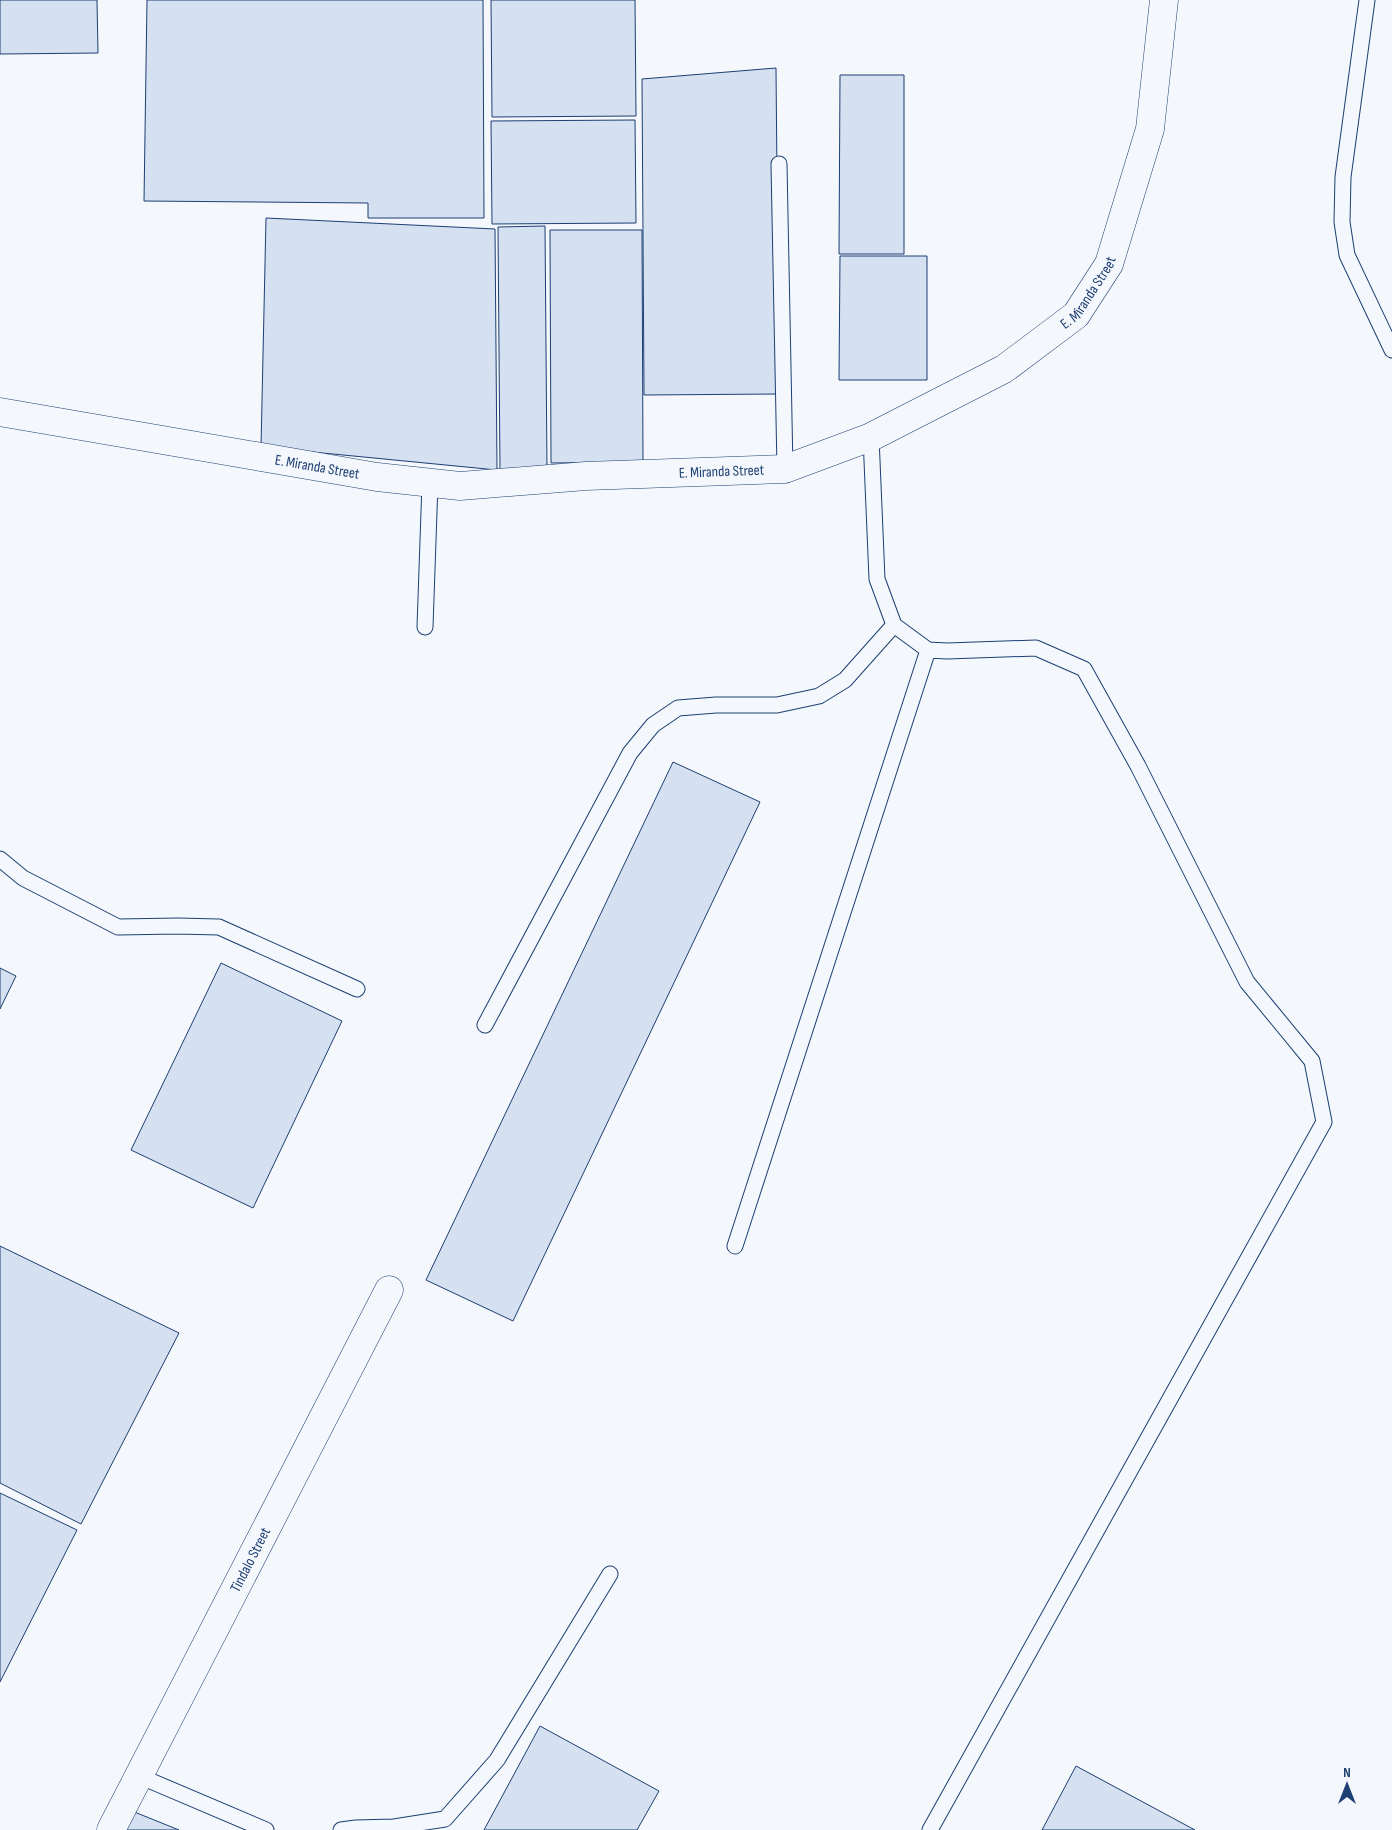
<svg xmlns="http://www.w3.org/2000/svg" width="1392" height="1830" viewBox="0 0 1392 1830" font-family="'Sofia Sans Condensed',sans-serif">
<rect width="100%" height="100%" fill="#f4f7fb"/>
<path fill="#d5e0f0" stroke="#1d3f73" d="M0,0H97L98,53L0,54Z
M147,0H483L484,218H368V203L144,201Z
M491,0H635L636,116L492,117Z
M776,68L779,394L644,395L642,79Z
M840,75H904V254H839Z
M635,120L636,223L492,224L491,121Z
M266,218L495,229L497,470L261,447Z
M545,226L547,469L500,470L498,227Z
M550,230H642L643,462L551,463Z
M840,256H927V380H839Z
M673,762L760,802L513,1321L426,1280Z
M221,963L342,1021L253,1208L131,1150Z
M0,968L16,976L0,1009Z
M0,1246L179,1333L81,1524L0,1483Z
M0,1493L77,1530L0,1682Z
M540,1726L659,1791L637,1830H484Z
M1076,1766L1195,1830H1042Z
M127,1809L179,1830H118Z"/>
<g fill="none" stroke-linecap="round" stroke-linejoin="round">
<g stroke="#1d3f73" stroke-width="17">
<path id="service" d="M1367,0L1343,177L1342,222L1347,255L1392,350
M779,164L785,469
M871,437L877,579L894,625L928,650L947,651L1036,648L1084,669L1138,766L1247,982L1312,1061L1324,1122L930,1830
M425,627L430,483
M0,859L23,878L118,927L178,926L219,927L357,989
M485,1025L630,753L653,725L678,708L716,705H777L819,696L845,680L894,625
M735,1246L928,650
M139,1776L266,1830
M341,1830L356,1828L394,1827L445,1819L497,1760L610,1574"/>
</g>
<g stroke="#1d3f73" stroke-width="29">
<g id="minor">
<path id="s1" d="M0,412L377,477L460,486L586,476L785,469L871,437L1004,369L1076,315L1109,264L1150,129L1164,0"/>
<path id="s2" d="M111,1830L389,1290"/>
</g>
</g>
<use href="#service" stroke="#f4f7fb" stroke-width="15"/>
<use href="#minor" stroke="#f4f7fb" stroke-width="28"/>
</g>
<g text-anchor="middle" stroke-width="4" stroke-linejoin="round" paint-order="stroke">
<g font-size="15" fill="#1d3f73" stroke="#f4f7fb">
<text dy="5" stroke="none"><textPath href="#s1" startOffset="1148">E. Miranda Street</textPath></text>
<text dy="5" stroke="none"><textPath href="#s1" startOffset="322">E. Miranda Street</textPath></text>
<text dy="5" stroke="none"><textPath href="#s1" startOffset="728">E. Miranda Street</textPath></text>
<text dy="5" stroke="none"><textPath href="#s2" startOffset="304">Tindalo Street</textPath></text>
</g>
</g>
<g transform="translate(1347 1785)" stroke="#f4f7fb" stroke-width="4" paint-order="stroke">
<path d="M0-4L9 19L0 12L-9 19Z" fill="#1d3f73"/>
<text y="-8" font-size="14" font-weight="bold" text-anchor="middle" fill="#1d3f73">N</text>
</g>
</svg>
